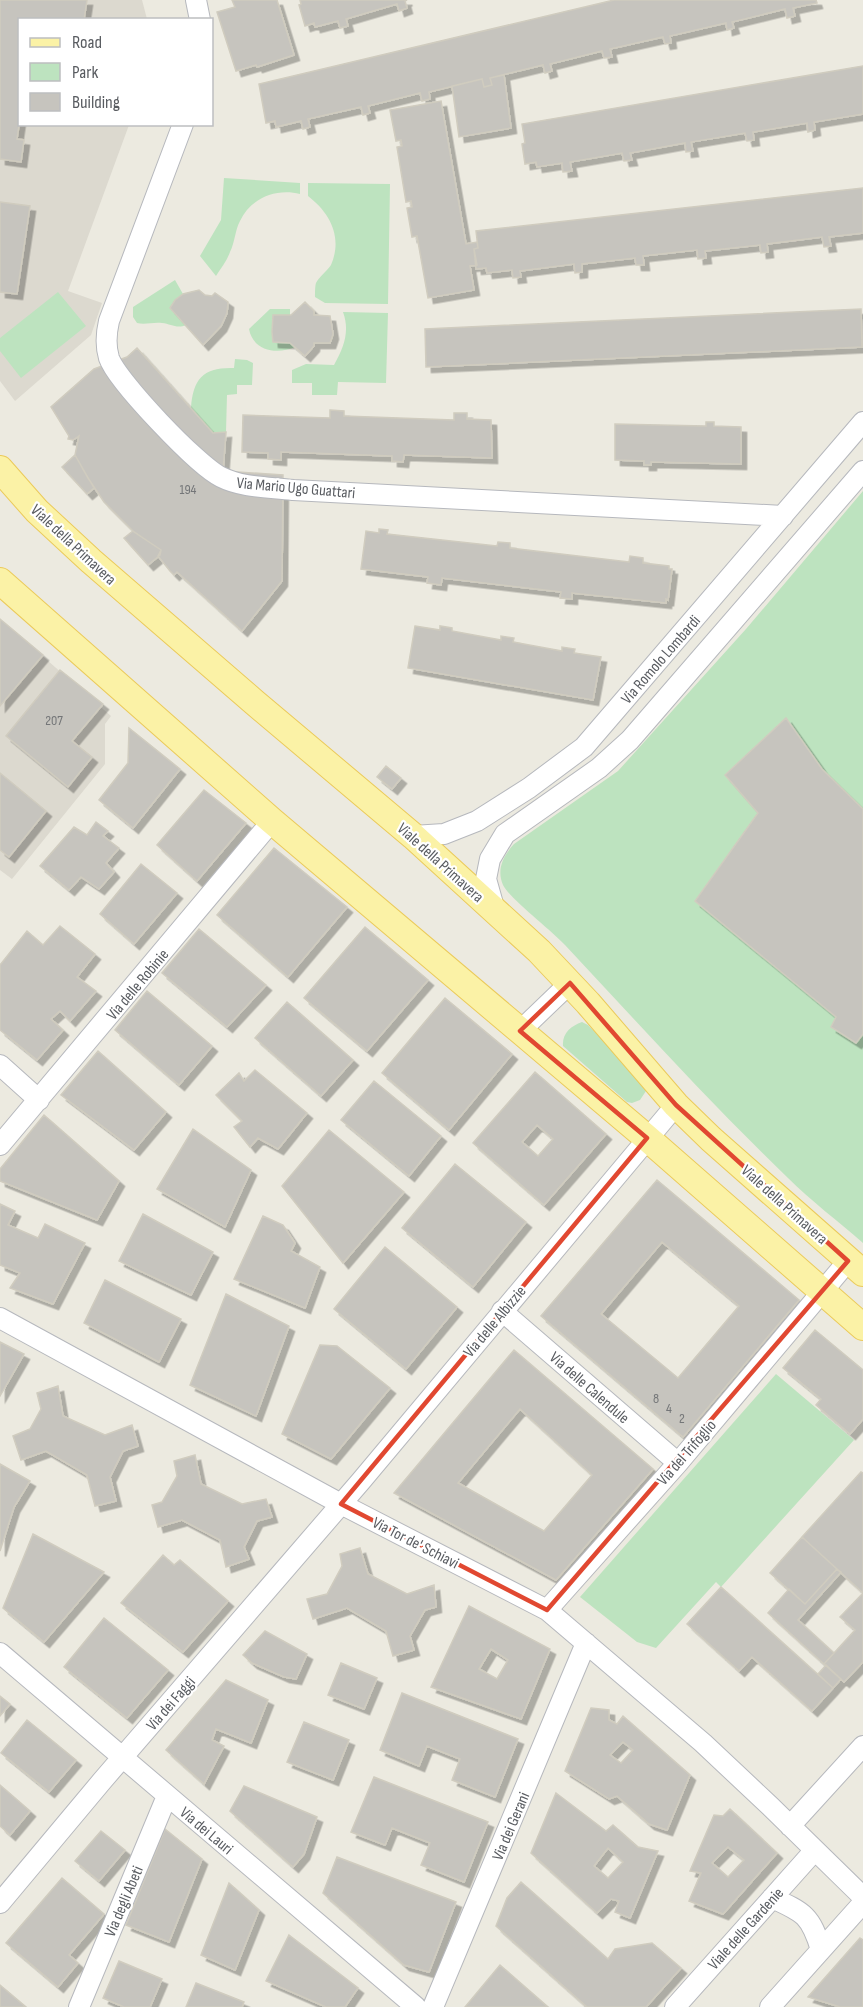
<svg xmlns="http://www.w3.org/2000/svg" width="863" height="2007" viewBox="0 0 863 2007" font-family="'Sofia Sans Condensed',sans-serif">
<defs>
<filter id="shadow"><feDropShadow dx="5.5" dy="5.5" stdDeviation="0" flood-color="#0004"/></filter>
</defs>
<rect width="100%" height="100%" fill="#eceae0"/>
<path fill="#dcd9cf" d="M0,0H142L147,19L20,20V124L129,125L68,291L102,303L91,335L15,401L0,381Z
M0,619L111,716L105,724V764L12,879L0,870Z"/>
<path fill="#bde3bf" d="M224,178L300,183V194C276,188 251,198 240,221C235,230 235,242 230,252C227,261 221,268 216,276L200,256L221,220Z
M308,183L390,184L388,304L325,303L315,297C315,293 315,286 316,283C319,277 327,271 331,265C343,237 330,213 308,196Z
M175,280L183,294L175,300L170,308L186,325C177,329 171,324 162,323C153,322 145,325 137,323L133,317V307Z
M58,292L86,326L21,378L0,351V338Z
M270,309H290V315H273V342L290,343L295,347C277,355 253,351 249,329Z
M343,312L388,313L386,383L338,382L337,395H312V383H292V370L306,364L334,365C344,347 350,331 343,312Z
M235,359L247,360L253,363L252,385H237V394L227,395L226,432L213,433L191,408C193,378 204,367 234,368Z
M863,491V1243C838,1221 811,1201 788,1178C710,1103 638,1023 565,945C551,930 510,899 503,885C496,869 504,855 514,844L618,771L746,629Z
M582,1022L588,1025L643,1081L646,1091L640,1100L632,1103L627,1102L563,1046C562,1033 571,1026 582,1022Z
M776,1374L854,1440L721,1587L716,1582L656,1648L637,1642L580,1597Z"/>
<path fill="#c6c4be" stroke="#d0ccbf" stroke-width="1.5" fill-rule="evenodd" filter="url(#shadow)" d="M0,0H87L84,20H20V119L17,139L24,140L21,162L0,159Z
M232,0H277L294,55L257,67L256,65L236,71L217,12L235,7Z
M300,0H407L405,1L407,8L399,11L397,4L346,19L348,26L340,28L338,21L315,27L314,23L305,26L299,5L301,4Z
M614,0H816L817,3L793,8L795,16L787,18L785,9L732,22L734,28L727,30L726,23L670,36L671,43L665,44L663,37L610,49L612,57L604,58L602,51L550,64L552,71L545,73L543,65L490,78L492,85L484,87L482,79L429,92L430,99L422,101L420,93L368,106L370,113L363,115L361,107L308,119L310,127L303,129L301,121L276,127L275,121L266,123L259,84Z
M863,66V114L814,122L815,130L808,132L807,123L753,132L754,140L747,141L745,133L691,142L693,151L686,152L685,143L630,153L632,160L624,161L622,153L570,162L572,171L563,172L562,163L537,167L536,162L525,164L522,144L525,143L522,124Z
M504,75L511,128L459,137L452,86L482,79L484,87L492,85L490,78Z
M441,101L466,244L477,242L478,248L474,249L477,265L470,266L474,290L428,298L417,236L412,237L407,208L412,207L411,201L406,202L397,147L402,146L401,140L396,141L390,110Z
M863,188V233L829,237L831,246L824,247L822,237L767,244L768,252L761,253L760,245L705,251L706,258L698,259L697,250L643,256L644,265H636L635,258L582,264V272L575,273L574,264L520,271L521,277L513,278L512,270L487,273L486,268L476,269L474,249L478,248L476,231Z
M0,202L30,206L17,294L0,292Z
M199,290L205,295L212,296L215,293L228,302L227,313L221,326L203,345L170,308L175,300L183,294Z
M305,302L314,311V315L330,316L333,334L330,343H314V346L305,356L290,343L273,342L272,332L273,315H291Z
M861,309L862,347L426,367L425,329Z
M137,348L213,433L226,432L223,471L283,475L282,581L242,631L177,572L174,575L170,571L158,556L161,550L134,532L104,502L88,478L75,455L79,436L73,440L68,439L69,436L51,407L94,369L127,357Z
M330,410L344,411V416L454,420V413H467V419L491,420L492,458L404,455L403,462L392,461V456L281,452V460L268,459V453L242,452L243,415L330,418Z
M706,422H714V426L741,427V464L651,462V465H644V461L615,460V424L706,426Z
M75,455L94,488L87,494L62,467Z
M379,529L388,530L387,534L497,546L498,542L510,543V548L629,562L630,556L643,558V563L669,566V569H672L668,600L666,599V603L572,593V599L560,598L561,592L442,578L441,585L427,583L428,577L361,569L366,531L379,533Z
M133,531L161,550L160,555L148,565L124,538Z
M0,619L43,655L0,706Z
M415,626L440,630V626L452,628V631L501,640V636L514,638L513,642L562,651V647L575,649L574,653L601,657L593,700L408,668Z
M60,670L103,704L72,741L92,757L68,787L6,736Z
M786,718L822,769L863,809V1034L856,1043L831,1027L836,1017L695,901L758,813L725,775Z
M129,728L180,769L133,828L99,800L128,763Z
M386,766L401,778L392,789L377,777Z
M0,773L46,811L9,857L0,850Z
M204,790L246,823L197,881L157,845Z
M96,822L108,831L103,836L119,848L106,863L114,872L99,889L81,877L69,890L40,866L74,827L87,835Z
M274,848L347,907L288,977L217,915Z
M141,864L177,893L134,944L100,914Z
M60,926L95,954L77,977L96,991L70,1021L60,1011L51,1019L63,1030L37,1060L0,1030V965L27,931L43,945Z
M365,927L428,980L367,1051L304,998Z
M199,929L266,985L227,1027L162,973Z
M147,991L212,1046L179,1085L115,1030Z
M445,998L512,1054L449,1130L382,1073Z
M287,1002L353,1060L321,1096L255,1038Z
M98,1051L166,1112L134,1150L61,1095Z
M255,1070L307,1113L278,1149L258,1138L250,1147L234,1127L242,1121L216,1095L239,1073L244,1081Z
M535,1072L606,1134L544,1205L473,1143ZM537,1125L553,1139L538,1156L522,1142Z
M374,1081L441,1136L409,1176L341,1120Z
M44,1115L119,1181L97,1220L0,1181V1169Z
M193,1129L251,1170L225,1227L157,1189Z
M329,1130L404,1192L343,1263L282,1186Z
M455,1164L526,1222L473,1287L402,1228Z
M657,1180L799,1300L683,1437L541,1316ZM662,1242L739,1306L678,1378L601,1314Z
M0,1204L15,1211L8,1225L38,1238L45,1224L85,1243L53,1304L10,1288L20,1273L0,1265Z
M143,1214L213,1252L191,1295L119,1261Z
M263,1216L283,1225L295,1243L291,1251L320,1267L305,1308L234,1279Z
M385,1247L457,1307L406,1369L334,1309Z
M105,1280L181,1319L159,1362L84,1323Z
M226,1294L289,1326L256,1416L190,1385Z
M815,1330L863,1370V1419L850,1434L816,1405L821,1399L783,1368Z
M0,1342L24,1354L0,1396Z
M320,1345L337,1346L390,1388L331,1459L282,1434Z
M514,1350L653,1469L556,1580L394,1493ZM520,1409L592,1475L544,1531L458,1483Z
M58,1386L63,1416L105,1435L132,1425L138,1446L123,1451L110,1477L116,1501L95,1506L87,1475L46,1451L21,1460L13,1436L30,1429L41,1409L37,1393Z
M195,1455L201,1484L242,1504L266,1499L272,1517L257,1521L244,1547L249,1559L226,1567L220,1540L182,1520L158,1527L152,1505L162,1502L177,1476L174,1461Z
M0,1464L30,1481L14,1507L0,1551Z
M861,1472L863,1473V1593L802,1537Z
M33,1534L104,1572L44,1642L3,1608Z
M802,1537L837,1569L805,1604L770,1573Z
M360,1548L368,1574L407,1594L434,1585L436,1607L425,1610L410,1636L414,1650L393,1656L386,1631L347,1608L313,1619L307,1599L327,1594L342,1566L340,1554Z
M163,1555L174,1565L180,1560L228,1601L183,1652L121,1603Z
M837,1569L841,1572L798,1620L834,1653L824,1664L768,1613L789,1589L805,1604Z
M721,1587L833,1688L812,1711L752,1657L739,1671L687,1624Z
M863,1593V1662L844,1682L824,1664L855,1630L840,1617Z
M469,1606L550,1649L521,1719L431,1687ZM491,1649L508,1660L497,1679L479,1669Z
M104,1618L168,1670L127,1718L64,1667Z
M265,1631L307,1654L296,1679L284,1677L252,1663L243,1655Z
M341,1663L377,1678L364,1709L328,1695Z
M826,1665L841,1679L833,1688L818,1674Z
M226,1680L268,1700L251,1743L216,1729L212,1740L224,1746L204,1784L166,1750Z
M402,1693L518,1739L495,1797L452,1780L460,1759L427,1746L419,1766L380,1750Z
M0,1696L10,1704L0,1716Z
M591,1708L609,1710V1720L617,1724L623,1716L690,1775L667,1830L649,1824L617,1796L609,1799L565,1771ZM623,1742L633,1750L621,1763L610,1755Z
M27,1720L76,1760L49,1792L1,1753Z
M304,1722L349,1740L333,1780L287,1762Z
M374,1777L488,1822L464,1882L421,1865L430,1843L392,1828L385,1845L351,1832Z
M0,1785L30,1811L10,1835L0,1826Z
M244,1786L317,1817L304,1854L293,1867L230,1811Z
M556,1793L606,1831L613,1825L638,1847L658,1851L630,1918L615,1912L619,1901L611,1899L597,1913L531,1853ZM608,1848L623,1862L608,1878L594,1866Z
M730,1809L777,1853L723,1914L689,1901L701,1873L690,1871L714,1815L723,1816ZM728,1847L744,1860L728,1877L712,1863Z
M165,1829L202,1859L169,1942L126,1925Z
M101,1831L125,1850L99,1881L75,1861Z
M337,1857L456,1902L429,1972L404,1965L323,1893Z
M62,1878L104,1914L69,1955L78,1963L58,1987L6,1943Z
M521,1882L608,1959L615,1949L652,1943L681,1968L646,2007H587L496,1926L507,1898Z
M229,1883L259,1910L235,1970L201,1955Z
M289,1935L358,1988L345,2007H326L266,1981Z
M860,1938L863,1940V2007H840L808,1997Z
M119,1961L162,1979L150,2007H124L103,1998Z
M500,1965L548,2007H465Z
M196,1983L244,2002L242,2007H186Z
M0,1985L26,2007H0Z"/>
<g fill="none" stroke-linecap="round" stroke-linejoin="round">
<g stroke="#b6b8bd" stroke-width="22">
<path id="minor" d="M196,0L200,20
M183,124L109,321C106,334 105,345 109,358C117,381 198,466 221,477C243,488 269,487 293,490L783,516
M413,836L444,834L477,821L529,788L584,747L863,422
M495,911L486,879L490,859L505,834L599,768L630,740L863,471
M520,1031L570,983
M0,1065L39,1100
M0,1145L272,821
M502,1311L678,1463
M0,1318L341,1504L547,1610L703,1743L770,1806L863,1897
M547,1610L678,1463L848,1261
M0,1653L416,2007
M790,1826L863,1746
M772,1898C804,1912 811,1916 821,1950
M0,1903L102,1781L361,1481L676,1105
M79,2007L167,1796
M433,2007L586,1643
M675,2007L815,1850
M770,2007L863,1903"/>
</g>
<g stroke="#ebca5a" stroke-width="28">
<path id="major" d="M0,469L37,511L91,561L254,702L413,836L539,951L588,1003L676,1105L711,1139L863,1273
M0,581L272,821L647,1138L863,1327"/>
</g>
<use href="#minor" stroke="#fff" stroke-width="20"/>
<use href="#major" stroke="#fbf2a6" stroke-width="26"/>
</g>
<path fill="none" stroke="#e14831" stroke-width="4.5" stroke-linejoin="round" d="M570,983L676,1105L848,1261L547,1610L341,1504L647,1138L520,1031Z"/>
<g text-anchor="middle" stroke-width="4.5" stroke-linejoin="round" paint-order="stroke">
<g font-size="14" fill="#747678">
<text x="188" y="494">194</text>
<text x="54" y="725">207</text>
<text x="656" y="1403">8</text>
<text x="669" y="1413">4</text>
<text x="682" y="1423">2</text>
</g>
<g font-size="16" fill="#595c61" stroke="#fff">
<text transform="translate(296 487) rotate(5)" y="6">Via Mario Ugo Guattari</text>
<text transform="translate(74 544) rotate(43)" y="6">Viale della Primavera</text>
<text transform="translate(660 659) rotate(-49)" y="6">Via Romolo Lombardi</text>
<text transform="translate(441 862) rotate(42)" y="6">Viale della Primavera</text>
<text transform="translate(137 984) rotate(-50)" y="6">Via delle Robinie</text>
<text transform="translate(785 1204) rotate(42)" y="6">Viale della Primavera</text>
<text transform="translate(494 1321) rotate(-50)" y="6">Via delle Albizzie</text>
<text transform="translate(590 1387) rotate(41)" y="6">Via delle Calendule</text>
<text transform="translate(686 1452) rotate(-49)" y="6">Via del Trifoglio</text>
<text transform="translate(416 1542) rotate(27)" y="6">Via Tor de' Schiavi</text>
<text transform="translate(170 1703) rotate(-49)" y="6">Via dei Faggi</text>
<text transform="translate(510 1826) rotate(-67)" y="6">Via dei Gerani</text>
<text transform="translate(207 1830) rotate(40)" y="6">Via dei Lauri</text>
<text transform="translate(123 1901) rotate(-67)" y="6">Via degli Abeti</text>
<text transform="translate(745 1928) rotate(-48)" y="6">Viale delle Gardenie</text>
</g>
</g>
<rect x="18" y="18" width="195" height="108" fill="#ffffff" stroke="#bdbec0" stroke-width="1.5"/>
<rect x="30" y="38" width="30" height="9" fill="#fbf2a6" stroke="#bdbec0" stroke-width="1.5"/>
<text x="72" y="48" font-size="18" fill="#595c61">Road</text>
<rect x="30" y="63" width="30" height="18" fill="#bde3bf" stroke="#bdbec0" stroke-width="1.5"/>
<text x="72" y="78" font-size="18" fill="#595c61">Park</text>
<rect x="30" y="93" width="30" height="18" fill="#c6c4be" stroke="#bdbec0" stroke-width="1.5"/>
<text x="72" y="108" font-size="18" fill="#595c61">Building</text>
</svg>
